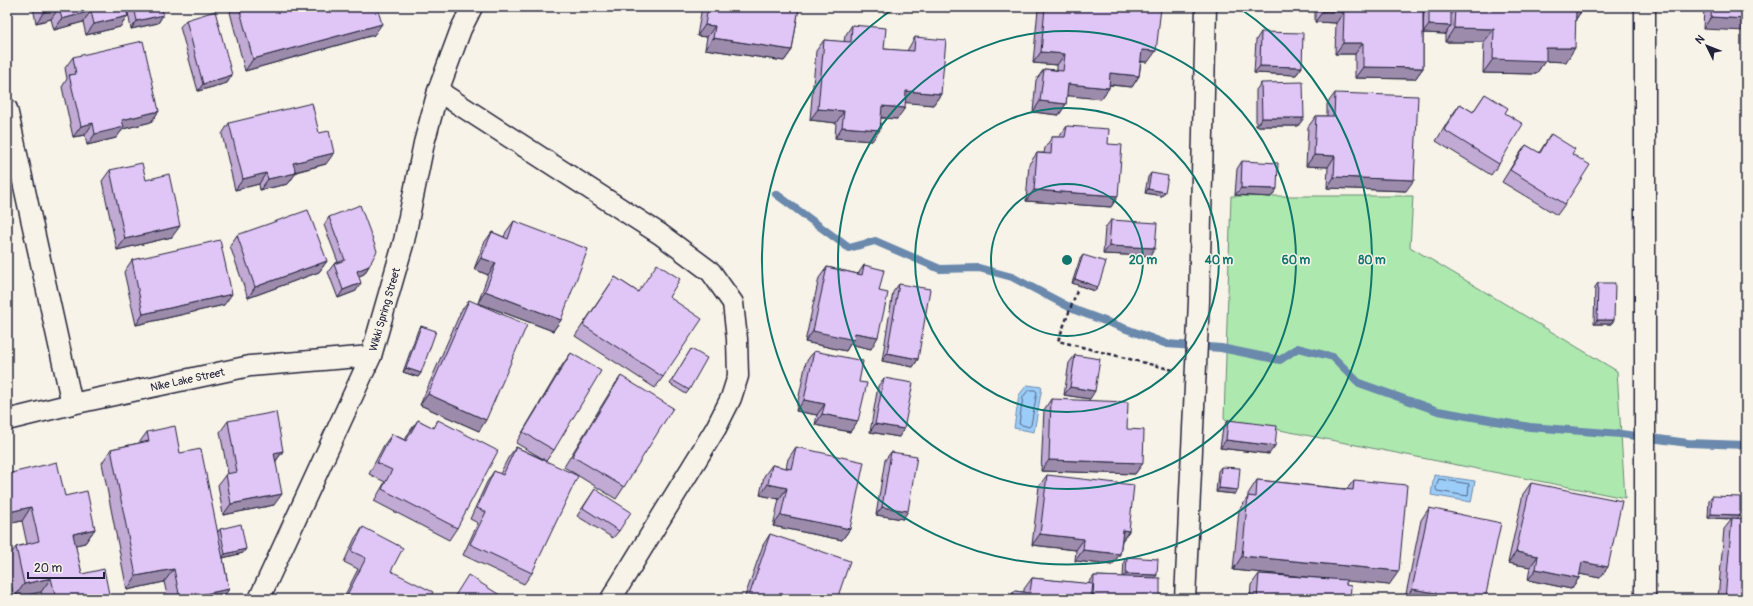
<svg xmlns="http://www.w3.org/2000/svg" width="1753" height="606" viewBox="0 0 1753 606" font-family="Pangolin,sans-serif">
<rect width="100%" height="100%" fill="#f7f3e8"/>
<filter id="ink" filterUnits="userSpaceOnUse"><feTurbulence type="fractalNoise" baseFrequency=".025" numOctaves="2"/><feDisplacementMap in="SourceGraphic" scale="8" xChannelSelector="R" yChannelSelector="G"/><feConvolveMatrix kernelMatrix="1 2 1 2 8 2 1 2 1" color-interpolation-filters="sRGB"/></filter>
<g filter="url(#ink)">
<path fill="#ade9ae" stroke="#688674" d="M1231,196H1413L1410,247L1617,371L1625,498L1224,419Z"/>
<path fill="#9bcdf8" stroke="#6b89ac" d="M1027,385L1042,387L1034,432L1014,428L1019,395Z
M1434,475L1475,481L1471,502L1431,495Z"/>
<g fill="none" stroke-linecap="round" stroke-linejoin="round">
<path stroke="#526687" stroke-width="1" d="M1029,390H1035L1037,392L1031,425L1029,427L1019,424L1023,397Z
M1439,479L1469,484L1468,496L1437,491L1436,489Z"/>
<path stroke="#6b89ac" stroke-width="8" d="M776,194L849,248L875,241L940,269L979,268L1012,277L1075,310L1167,344L1221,348L1280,360L1298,348L1333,357L1359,383L1438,411L1530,427L1621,434L1688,443L1746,445"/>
<g stroke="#22223b" stroke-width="23">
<g id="minor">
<path d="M1645,7V599"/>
<path d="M438,91L660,234L711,272L733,303L737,339L738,376L731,398L716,428L611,599"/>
<path d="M7,109L72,404"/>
<path id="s1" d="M7,420L72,404L250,366L371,356"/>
<path id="s2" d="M259,599L371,356L404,241L424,143L438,91L461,29L472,7"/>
<path d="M1185,599L1199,301L1206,7"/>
</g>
</g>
<path stroke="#22223b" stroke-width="2.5" stroke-dasharray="4 3" stroke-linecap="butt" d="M1077,291L1058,341L1173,370"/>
<use href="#minor" stroke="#f7f3e8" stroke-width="20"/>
</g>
<path fill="#c1aad4" stroke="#22223b" d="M33,7H125L128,16L120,27L86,35L83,22L54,30L51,19L36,23Z
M127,7H162L163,15L158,23L131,29Z
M234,7H377L374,35L245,71L230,12Z
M702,7H799L792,50L784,61L705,49L707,37L697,36Z
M1040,7H1146L1148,62H1141L1139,76L1132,87L1109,85V88L1101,99L1067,95L1066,104L1059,115L1033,112L1036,80L1044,69L1057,70V65L1033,63L1038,9Z
M1315,7H1423V68L1415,79L1355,78V54H1335L1336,23L1315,22Z
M1424,7H1583V9L1576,19L1566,62L1545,61L1536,74L1483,73L1484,42H1445V34L1423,33Z
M1704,7H1746L1703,29Z
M186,20L232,75L227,83L198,91L180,27Z
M852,25L884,49L907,51L908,49L915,37L941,94L933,105L905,102L897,119L881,118L872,141L835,138L836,123L810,120L816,51L824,40L844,42L845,36Z
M1261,32L1302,67L1296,75L1254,73L1256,40Z
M73,57L159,111L151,122L123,129L116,138L87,145L85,135L73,137L62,87L67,79L65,68Z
M1261,83L1298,126H1256V90Z
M1335,93L1406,191L1327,188L1328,167L1306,166L1308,127L1316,116H1327V104Z
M1485,94L1505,113L1499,164L1491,175L1436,141L1452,115L1460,104L1473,112Z
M229,123L326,164L296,172V173L288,184L260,190L259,184L235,190L222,134Z
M1067,126L1108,144L1118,196L1111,207L1026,201L1029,164L1037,153H1044L1045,148L1052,137H1059Z
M1551,134L1572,154L1565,204L1557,215L1502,182L1518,156L1526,145L1539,153Z
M1242,161L1271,197L1235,195L1237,169Z
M110,170L146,180L172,237L117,250L102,181Z
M1151,173L1162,196L1145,193L1148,177Z
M329,217L369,266L364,274L359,276L356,291L338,298L328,272L334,264L338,262L324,225Z
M1111,220L1155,248L1150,256L1103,254L1105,228Z
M514,221L561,320L553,331L478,303L488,275L474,269L484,243L492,232L504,237L506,232Z
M237,235L327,261L319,272L248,298L230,246Z
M1083,255L1098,287L1095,291L1072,283L1080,259Z
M132,260L224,305L136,325L124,272Z
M864,265L879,291L871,349L850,344L846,351L805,342L819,278L827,267L858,274Z
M615,277L638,292L669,297L663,377L655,388L575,336Z
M1598,283L1614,320L1611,324H1594L1595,287Z
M899,284L918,359L913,367L882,361L893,292Z
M469,300L479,431L420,405L461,311Z
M421,326V373L418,377L403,372L418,330Z
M691,349L689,390L686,394L670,384Z
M814,351L859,382L858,421L850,432L815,425L817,415L796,411L806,362Z
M571,353L554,450L546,461L532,573L524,584L463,555L478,523L470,519L487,482L494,471L500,474L508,458L516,447L545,460L516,443L563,364Z
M1075,355L1090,399L1064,395L1069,363Z
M621,376L624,487L616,499L564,467L613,387Z
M884,378L899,437L870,432L878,386Z
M1051,399L1127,429L1143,463L1135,474L1041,471L1044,410Z
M418,420L433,428L438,420L457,528L449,540L374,501L385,482L369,474L384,445L392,434L405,440L410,431Z
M1228,420L1269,454L1220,448L1223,428Z
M228,421L283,451L276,461L274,505L223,515L218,485L226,474H228L220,432Z
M147,432L180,453L218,532L220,529L243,553L223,558L229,589L222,599H168L164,582L127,590L102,463L111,449L139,443Z
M796,447L850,529L842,540L773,526L779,499L760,495L764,476L772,465L786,468L788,459Z
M891,452L903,519L876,515L885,460Z
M1221,467L1238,490L1235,494L1216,492L1218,471Z
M7,474L65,496L95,529L85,543L75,545L82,574L110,599H43L41,592L14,598L7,565V559L16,547L27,544L22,521L7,524Z
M1047,475L1129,531L1122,541L1120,554L1112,565L1075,561L1076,550L1032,545L1039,486Z
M1257,480L1347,489L1354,480L1389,585L1346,580V585L1350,599H1250L1251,585L1259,574L1324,578L1233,570L1239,510L1248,497V494Z
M1531,483L1600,578L1580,574L1579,578L1571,589L1528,580L1530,567L1508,563L1523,494Z
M595,489L619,531L613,538L577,516Z
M1712,496L1740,515L1737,519L1746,599H1718L1724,529L1732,519L1708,518L1709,500Z
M1429,508L1485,599H1405L1421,520Z
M363,527L391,571L429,599H343L358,569L344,562L355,538Z
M770,534L837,599H744L763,545Z
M1127,557L1156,578L1160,599H1009L1014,591L1024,592V589L1032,578L1088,584L1094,576L1123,577L1124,561Z"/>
<path fill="#9d8bac" stroke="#22223b" d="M59,8L51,19L36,23L44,12Z
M1576,9H1583L1573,23Z
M91,11L83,22L54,30L62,19Z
M1323,11L1344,12L1336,23L1315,22Z
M163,15L158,23L131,29L137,21Z
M128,16L120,27L86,35L94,24Z
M1711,17L1746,19V31L1703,29Z
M382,24L374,35L245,71L253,59Z
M705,25L715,26L707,37L697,36Z
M1429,25L1451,26L1445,34L1423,33Z
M1454,28L1494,29L1484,42H1445Z
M713,38L792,50L784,61L705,49Z
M1343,43H1363L1355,54H1335Z
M1546,48H1575L1566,62L1545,61L1536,74L1483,73L1493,59Z
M1142,50L1156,51L1148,62L1134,61Z
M1041,52L1065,54L1057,65L1033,63Z
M1260,66L1302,67L1296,75L1254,73Z
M1363,67L1423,68L1415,79L1355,78Z
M1110,73L1139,76L1132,87L1103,84Z
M232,75L227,83L198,91L203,84Z
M1068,84L1109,88L1101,99L1060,95Z
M906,91L941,94L933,105L898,102Z
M1040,101L1066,104L1059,115L1033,112Z
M882,106L905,108L897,119L875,117Z
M818,109L844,111L836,123L810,120Z
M159,111L151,122L123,129L116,138L87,145L95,134L122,120Z
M1262,118H1304L1298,126H1256Z
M93,123L85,135L73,137L81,126Z
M842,127L880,130L872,141L835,138Z
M334,153L326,164L286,174L293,163Z
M1314,155L1335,156L1328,167L1306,166Z
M266,173L259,184L235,190L243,179Z
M296,173L288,184L260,190L268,179Z
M1334,177L1414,180L1406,191L1327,188Z
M1241,188L1277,189L1271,197L1235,195Z
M1148,189L1165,192L1162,196L1145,193Z
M1034,190L1118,196L1111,207L1026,201Z
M180,226L172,237L117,250L125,239Z
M1109,246L1155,248L1150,256L1103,254Z
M481,258L496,263L488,275L474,269Z
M327,261L319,272L248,298L255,287Z
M369,266L364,274L352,279L357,271Z
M1075,279L1098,287L1095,291L1072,283Z
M361,283L356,291L338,298L343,290Z
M485,291L561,320L553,331L478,303Z
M232,294L224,305L136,325L143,314Z
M1597,320H1614L1611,324H1594Z
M813,331L855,333L878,337L871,349L850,344L846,351L805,342Z
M887,353L918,359L913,367L882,361Z
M406,368L421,373L418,377L403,372Z
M1070,387L1095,391L1090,399L1064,395Z
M428,394L486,420L479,431L420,405Z
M804,400L825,404L817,415L796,411Z
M822,414L858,421L850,432L815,425Z
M875,424L904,429L899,437L870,432Z
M1226,440L1275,446L1269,454L1220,448Z
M283,451L275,462L274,453Z
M1049,460L1143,463L1135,474L1041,471Z
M768,484L787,488L779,499L760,495Z
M1219,488L1238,490L1235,494L1216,492Z
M282,494L274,505L223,515L231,504Z
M31,507L22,521L7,524V515L9,512Z
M882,507L908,511L903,519L876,515Z
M1711,514L1740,515L1737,519L1708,518Z
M781,515L850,529L842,540L773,526Z
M95,529L85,543L63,548L73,534Z
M1123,530L1129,531L1121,542Z
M1040,534L1084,539L1076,550L1032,545Z
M246,549L243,553L222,558L225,554Z
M1083,550L1120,554L1112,565L1075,561Z
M1516,552L1538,556L1530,567L1508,563Z
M1242,556L1399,571L1389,585L1233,570Z
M1582,562L1608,567L1600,578L1574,573Z
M174,569L164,582L127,590L136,576Z
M1536,569L1579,578L1571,589L1528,580Z
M1126,574L1157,575L1154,580L1123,578Z
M51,578L41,592L14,598L24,584Z
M229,589L222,599H180Z
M1412,589L1436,593L1431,599H1405Z
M1093,597L1124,598V599H1092Z"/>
<path fill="#e0c6f6" stroke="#22223b" d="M43,7H125L128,16L94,24L91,11L62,19L59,8L44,12Z
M134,7H162L163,15L137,21Z
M239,7H377L382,24L253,59Z
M708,7H799L792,50L713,38L715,26L705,25Z
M1045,7H1146L1161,8L1156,51L1142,50L1139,76L1110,73L1109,88L1068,84L1066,104L1040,101L1044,69L1063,71L1065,54L1041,52Z
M1323,7H1423V68L1363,67V43H1343L1344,12L1323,11Z
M1429,7H1451V26L1429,25Z
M1455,7H1583V9H1576L1575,48H1546V61L1493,59L1494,29L1454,28Z
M1712,7H1746V19L1711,17Z
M215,11L232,75L203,84L186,20Z
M852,25L886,28L884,49L914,51L915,37L946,40L941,94L906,91L905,108L882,106L880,130L842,127L844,111L818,109L824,40L851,42Z
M1261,32L1303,33L1302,67L1260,66Z
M143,41L159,111L122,120L124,127L95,134L93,123L81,126L69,75L76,74L73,57Z
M1303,82L1304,118H1262L1261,83Z
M1335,93L1418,96L1414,180L1334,177L1335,156L1314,155L1316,116H1334Z
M1485,94L1508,108L1505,113L1523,124L1499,164L1444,130L1460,104L1473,112Z
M312,103L319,133L329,131L334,153L293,163L296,173L268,179L266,173L243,179L229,123Z
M1067,126L1109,129L1108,144L1122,145L1118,196L1034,190L1037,153L1051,154L1052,137H1065Z
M1551,134L1575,149L1572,154L1590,165L1565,204L1510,170L1526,145L1540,153Z
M1242,161L1278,163L1277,189L1241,188Z
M142,163L146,180L169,174L180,226L125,239L110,170Z
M1151,173L1168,176L1165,192L1148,189Z
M360,205L377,251L369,266L357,271L361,283L343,290L334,264L345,260L329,217Z
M308,210L327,261L255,287L237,235Z
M1111,220L1157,223L1155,248L1109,246Z
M514,221L588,249L561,320L485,291L496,263L481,258L492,232L508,239Z
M220,240L232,294L143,314L132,260Z
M1083,255L1106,262L1098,287L1075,279Z
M657,264L680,279L669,297L702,319L663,377L583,325L615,277L638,292Z
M864,265L884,270L879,291L888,293L878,337L855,333L854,340L813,331L827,267L862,275Z
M1598,283H1615L1614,320H1597Z
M899,284L930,289L918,359L887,353Z
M469,300L527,325L486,420L428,394Z
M421,326L436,331L421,373L406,368Z
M691,349L707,358L689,390L672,380Z
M814,351L863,361L859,382L867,383L858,421L822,414L825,404L804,400Z
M571,353L601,371L554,450L523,432Z
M1075,355L1100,359L1095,391L1070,387Z
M621,376L673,408L624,487L572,456Z
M884,378L913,383L904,429L875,424Z
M1051,399L1128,402L1127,429L1144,430L1143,463L1049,460Z
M276,412L283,451L274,453L282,494L231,504L226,474L237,472L228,421Z
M418,420L434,428L438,420L498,451L457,528L382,489L392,470L377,463L392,434L406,441Z
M1228,420L1277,426L1275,446L1226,440Z
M175,426L180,453L201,449L229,589L180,599L174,569L136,576L111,449L149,441L147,432Z
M516,447L578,476L532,573L470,544L486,512L477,508L494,471L503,475Z
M796,447L864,462L850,529L781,515L787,488L768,484L772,465L791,469Z
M891,452L917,456L908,511L882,507Z
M57,462L65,496L87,491L95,529L73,534L82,574L104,569L110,599H56L51,578L24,584L16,547L39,541L31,507L9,512L7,501V474Z
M1221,467L1240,468L1238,490L1219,488Z
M1047,475L1134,485L1129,531L1123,530L1120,554L1083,550L1084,539L1040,534Z
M1257,480L1353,490L1354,480L1407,485L1399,571L1242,556L1248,496L1256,497Z
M1531,483L1622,501L1608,567L1582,562L1579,578L1536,569L1538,556L1516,552Z
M595,489L631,512L619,531L583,508Z
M1712,496L1740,497V515L1711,514Z
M1429,508L1501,523L1485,599H1434L1436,593L1412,589Z
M1732,518L1746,519V599H1725Z
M241,524L246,549L225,554L220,529Z
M363,527L403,548L391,571L433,592L429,599H355L347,595L366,558L351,551Z
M770,534L850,561L837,599H748Z
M1127,557L1158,559L1157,575L1126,574Z
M1259,574L1346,580V585L1351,586L1350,599H1257Z
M468,575L506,599H453Z
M1094,576L1160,578V599H1124V598L1093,597Z
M1032,578L1093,584L1091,599H1013L1014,591L1030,593Z"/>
</g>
<g fill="none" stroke="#0f766e" stroke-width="2">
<circle cx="1067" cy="260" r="76"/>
<circle cx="1067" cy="260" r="152"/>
<circle cx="1067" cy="260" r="229"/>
<path d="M1238 7A305 305 0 1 1 896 7"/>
</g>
<g text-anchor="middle" stroke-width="3" stroke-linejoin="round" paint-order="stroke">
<g font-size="11" fill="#22223b" stroke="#f7f3e8">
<text dy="4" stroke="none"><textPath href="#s2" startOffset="316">Wikki Spring Street</textPath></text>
<text dy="4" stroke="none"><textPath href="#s1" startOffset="185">Nike Lake Street</textPath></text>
</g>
</g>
<circle cx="1067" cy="260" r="6" fill="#0f766e" stroke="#f7f3e8" stroke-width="2"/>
<g font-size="12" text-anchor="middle" font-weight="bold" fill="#0f766e" stroke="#f7f3e8" stroke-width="3" stroke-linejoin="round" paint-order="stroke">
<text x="1143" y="264">20 m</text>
<text x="1219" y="264">40 m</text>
<text x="1296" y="264">60 m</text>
<text x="1372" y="264">80 m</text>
</g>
<rect width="1753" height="606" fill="none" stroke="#f7f3e8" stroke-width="24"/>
<rect x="12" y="12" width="1729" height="582" fill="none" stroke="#22223b" stroke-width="1.5" filter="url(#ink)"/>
<g transform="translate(1707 46) rotate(313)" stroke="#f7f3e8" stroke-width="3" paint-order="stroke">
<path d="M0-3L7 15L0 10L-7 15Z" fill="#22223b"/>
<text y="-6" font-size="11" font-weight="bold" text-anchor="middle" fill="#22223b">N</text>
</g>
<path d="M28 572v6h76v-6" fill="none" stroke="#22223b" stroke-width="2"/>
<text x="34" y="572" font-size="12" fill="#22223b" stroke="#f7f3e8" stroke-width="3" paint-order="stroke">20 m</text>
</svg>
